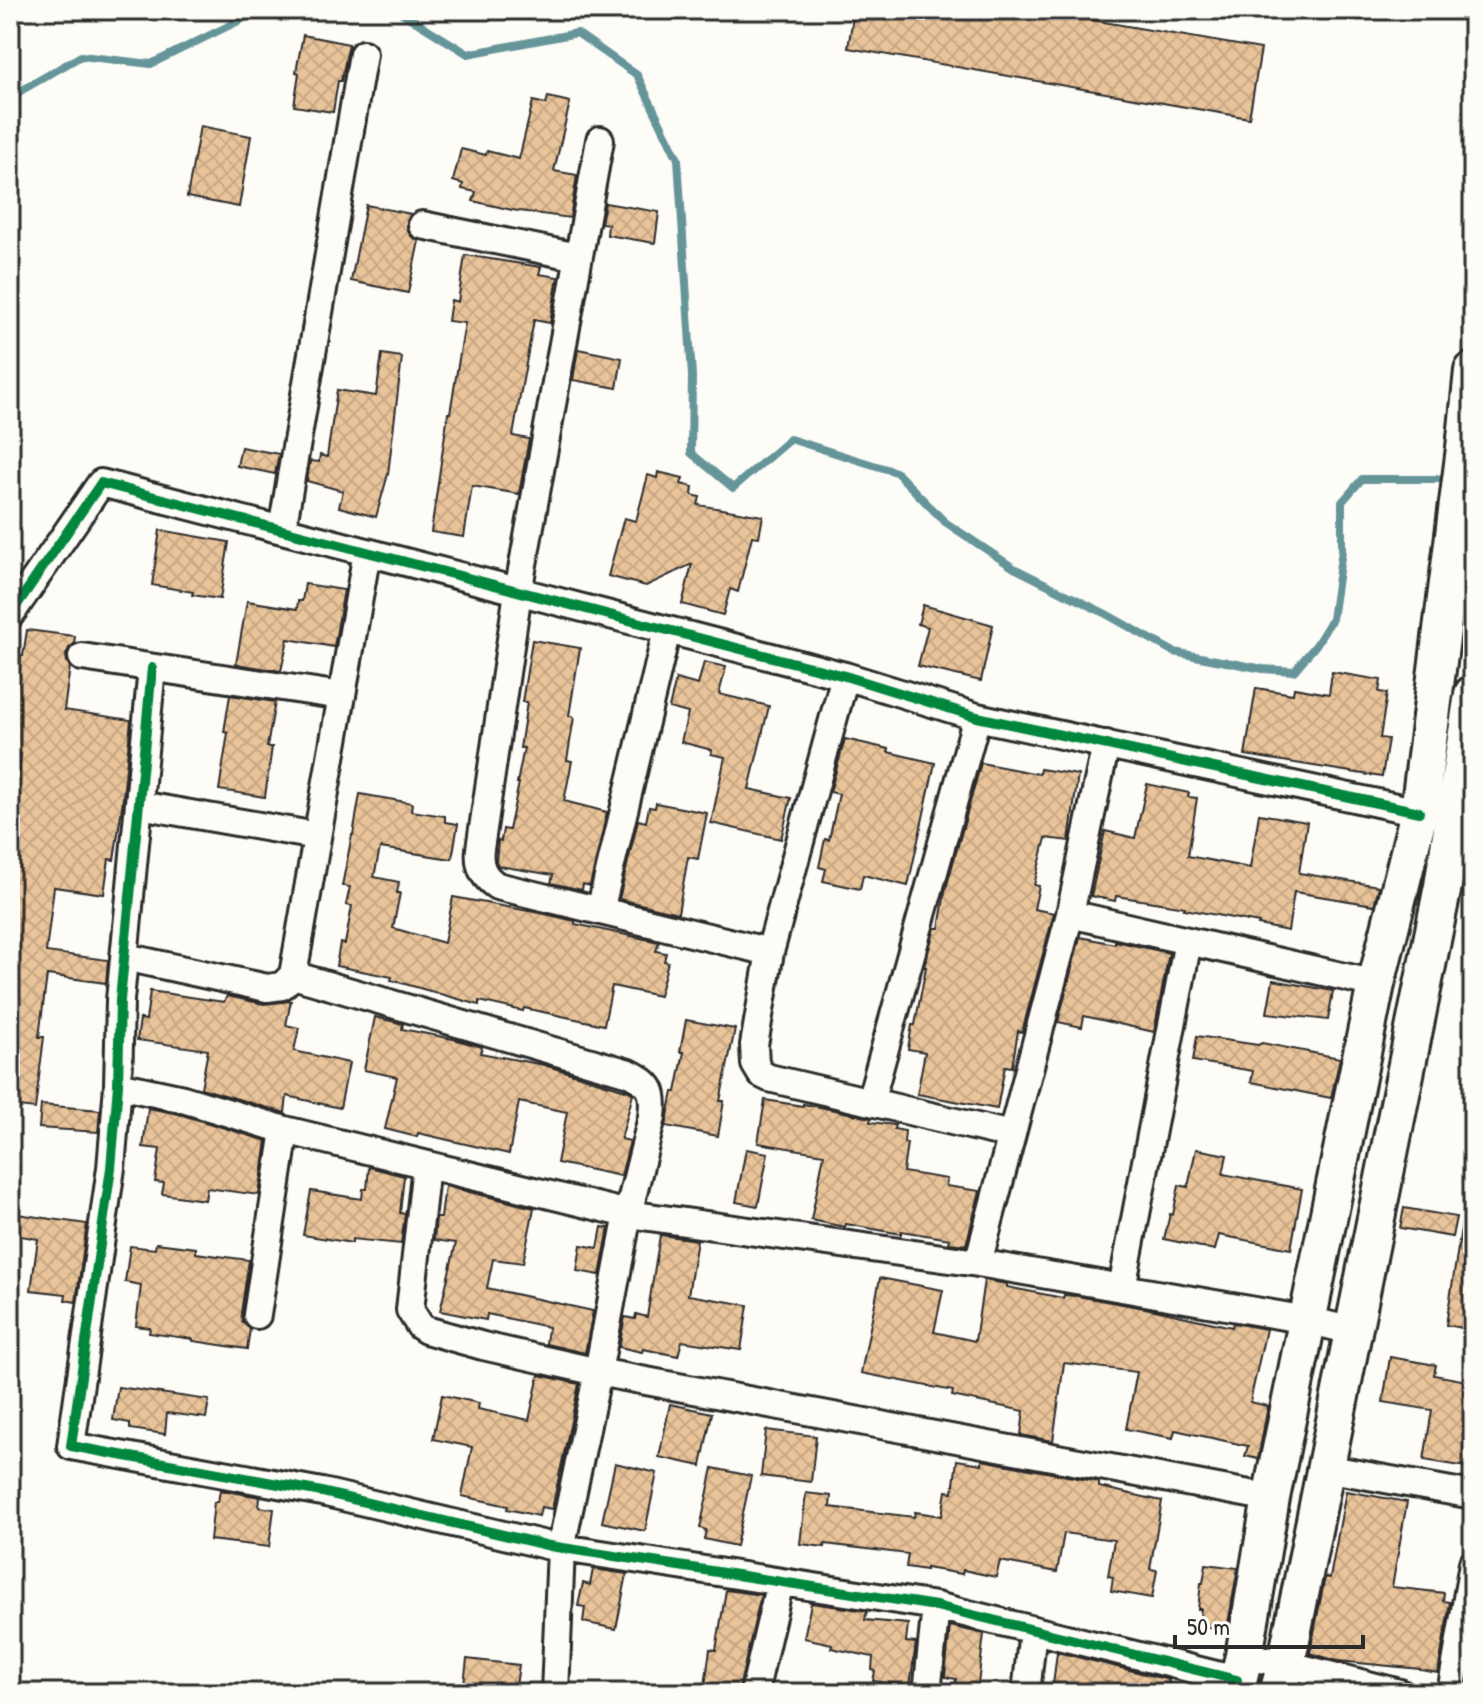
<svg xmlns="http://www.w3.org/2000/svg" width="1483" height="1703" viewBox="0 0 1483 1703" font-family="'Patrick Hand',sans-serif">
<defs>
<pattern id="building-cross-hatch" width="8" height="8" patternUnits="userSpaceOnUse" patternTransform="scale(2)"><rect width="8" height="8" fill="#e9c399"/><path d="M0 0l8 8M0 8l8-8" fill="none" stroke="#c8a884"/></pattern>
</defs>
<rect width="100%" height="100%" fill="#fdfcf7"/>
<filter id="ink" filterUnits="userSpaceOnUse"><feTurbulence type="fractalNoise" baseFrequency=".0125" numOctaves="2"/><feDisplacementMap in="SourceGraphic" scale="16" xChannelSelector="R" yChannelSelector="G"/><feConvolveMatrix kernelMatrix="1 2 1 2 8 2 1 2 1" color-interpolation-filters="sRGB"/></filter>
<g filter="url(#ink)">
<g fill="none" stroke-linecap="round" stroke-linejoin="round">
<path stroke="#659599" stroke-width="8" d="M397,10L468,54L577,33L637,75L678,159L692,376L691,453L733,488L790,439L896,472L945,522L1014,568L1106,614L1174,652L1263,669L1294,671L1316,645L1332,619L1342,550V502L1362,479H1439L1452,474
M10,97L81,56L151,64L261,10"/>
</g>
<path fill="url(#building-cross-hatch)" stroke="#2b2b2b" stroke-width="2" d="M854,10H1034L1261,49L1249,118L848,48Z
M303,35L349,44L341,81H338L333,112L294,106L299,73L296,72Z
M548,97L570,102L554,171L577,175L570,218L512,210L473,201L476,192L462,189L463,184L453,181L461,149L486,155L487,151L519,159L533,101L546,104Z
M200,126L251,136L239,207L187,197Z
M605,203L659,212L655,243L607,235L608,224L601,223Z
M366,205L411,214L407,221V229L411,236L419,241L408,293L351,281Z
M465,255L541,267L539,274L558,277L550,323L534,320L520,396L513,436L529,439L519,494L472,486L464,537L431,532L448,413H450L465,323L448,321L451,300L458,302Z
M578,349L622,358L617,388L573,380Z
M382,354L402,357L388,474L376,517L339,507L343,491L307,481L310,461L319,462L320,455L327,457L337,390L376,396Z
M241,447L279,454L275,474L237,466Z
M658,472L683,478L681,484L693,487L692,495L700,497L698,505L763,516L759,537L752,536L738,592L730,589L723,615L682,604L692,564L646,586L608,576L624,518L636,521L648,475L657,478Z
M160,530L229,542L220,599L192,595L193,592L152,585Z
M305,584L344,590L334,647L288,639L281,671L236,664L247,601L297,609L298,601H302Z
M923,605L993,625L981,681L918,666L928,627L918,624Z
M27,630L75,636L74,644L69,648L66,655L67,662L70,667L64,710L131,720L122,807L114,860L109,859L104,894L54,887L46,952L108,960L106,983L47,975L39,1037H44L35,1109L10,1106V797H15L21,754L10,753V736L21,656H23Z
M532,640L580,648L569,716L574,717L567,760L572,761L564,801L607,812L590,886L583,884L582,890L551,883L553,875L499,866L496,862L498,840L501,841L503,829L509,830L519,783H517L524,748H520L527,702H522Z
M704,662L726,667L719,694L769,706L749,789L791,798L781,839L711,823L725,757L711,754L712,750L681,742L688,713L669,708L676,679L698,685Z
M1332,672L1381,680L1379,692L1387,693L1380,738L1388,739L1382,777L1245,755L1256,688L1293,694L1294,688L1329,694Z
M230,695L275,702L267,747H272L265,797L219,790L228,733L224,732Z
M845,739L889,749L888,752L935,763L908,886L863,875L860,889L823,881L826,869L819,867L825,839L829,840L839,794L830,792Z
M981,763L1039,774L1040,769L1078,775L1069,841L1046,838L1034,885L1039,886L1034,909L1054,913L1022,1032L1018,1031L1012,1067L1005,1066L997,1109L917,1094L925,1052L908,1049L912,1025H915L926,967H924L935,928H939L945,892Z
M1147,784L1189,793L1188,797L1197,798L1188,856L1250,868L1259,814L1307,822L1299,873L1379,886L1374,905L1294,892L1288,931L1258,925L1259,923L1184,909L1185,907L1116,896L1115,901L1091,896L1105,831L1135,838Z
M360,794L412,803L411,811L445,816V822L458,824L452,859L380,848L374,877L399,882L397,893H400L393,928L444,943L453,897L545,914L575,921V924L659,942L656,951L666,953L664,961L668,962L659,996L612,986L604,1025L524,1008L523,1011L479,1001V1005L391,980L392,977L336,966L340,943L345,944L352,906L346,905L350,887L342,886L352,835H353Z
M656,803L707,813L698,859L688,857L678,913L619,899L638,820L646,822L649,807L655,808Z
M1080,937L1115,944V941L1169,953L1154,1032L1084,1016L1082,1027L1058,1022Z
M1273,980L1333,991L1328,1020L1267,1013Z
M150,991L224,1002L227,996L264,1004L291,1001L286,1025L299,1028L294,1051L349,1063L340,1108L287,1096L285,1113L201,1088L208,1050L137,1040L140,1019L146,1020Z
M375,1017L403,1024L402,1029L453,1039L482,1047L480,1053L544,1065L629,1091L633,1094L621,1139L630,1141L621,1176L557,1163L567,1112L519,1102L509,1154L418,1133L417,1137L385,1129L397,1077L364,1070Z
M686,1020L735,1029L720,1101H724L718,1136L666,1126L673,1092H676L684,1052H680Z
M1197,1036L1258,1045L1262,1043L1340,1058L1331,1098L1251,1082L1253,1071L1193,1061Z
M765,1100L803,1106V1104L820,1107L871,1118L870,1122L895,1125L894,1129L905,1131L904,1143H907L903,1172L947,1179L946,1186L980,1191L966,1245L949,1243L950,1239L901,1231V1234L846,1224L845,1227L811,1220L824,1154L758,1143Z
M41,1105L100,1110L98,1132L39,1128Z
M148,1108L179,1114L267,1141L259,1195L207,1188L205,1200L162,1194L164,1183L155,1182L160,1149L143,1147Z
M746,1149L768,1153L758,1206L736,1202Z
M1196,1149L1227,1155L1223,1174L1302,1189L1291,1249L1219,1235L1215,1250L1164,1239L1170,1214L1173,1215L1179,1185L1188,1187Z
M369,1167L404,1176L400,1213L405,1214L401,1244L352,1239V1243L303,1235L311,1191L362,1199L363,1189H367Z
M445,1186L534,1208L523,1263L493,1259L487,1288L593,1311L585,1353L546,1344L548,1327L487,1314L486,1320L440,1311L456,1243L434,1240L436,1218H441Z
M1404,1208L1456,1217L1452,1237L1400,1228Z
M10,1213L87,1224L76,1302L65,1300L66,1294L31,1290L38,1239L10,1234Z
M1462,1222L1473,1223V1330L1446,1325Z
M602,1227L609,1228L600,1275L577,1271L581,1245L598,1248Z
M660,1235L697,1240L688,1295L748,1305L741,1350L682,1341L678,1356L643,1349L642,1352L619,1347L625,1317L635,1319L636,1314L647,1317Z
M156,1243L196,1248V1253L249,1260L241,1313L242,1322L250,1329L247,1349L193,1341V1339L149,1333L150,1328L136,1326L141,1285L125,1282L130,1246L155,1249Z
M880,1278L943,1290L934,1332L975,1341L984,1280L1007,1284V1287L1063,1298L1064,1295L1077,1296L1150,1309L1232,1327L1233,1323L1266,1329L1250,1402L1268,1406L1258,1459L1245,1456L1248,1446L1175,1430L1173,1438L1126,1429L1137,1372L1064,1363L1053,1441L1021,1435L1024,1411L952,1396L953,1391L861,1373Z
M1390,1357L1436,1365L1434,1375L1473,1382V1468L1424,1460L1432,1410L1383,1402Z
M539,1375L579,1384L552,1509L541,1507L539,1516L507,1509L508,1506L462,1496L472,1447L433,1439L442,1395L479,1403L478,1409L529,1420Z
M118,1387L209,1400L206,1418L167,1413L165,1434L130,1429V1423L113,1420Z
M670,1404L712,1413L701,1466L659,1457Z
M766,1430L816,1436L811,1482L761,1476Z
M957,1460L982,1464V1460L1099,1482V1487L1162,1501L1150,1569L1157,1570L1152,1598L1111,1591L1113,1577L1108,1576L1114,1540L1064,1533L1057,1572L1000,1561L996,1577L963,1570L962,1574L926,1568V1570L906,1567L908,1554L825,1544V1547L800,1544L806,1493L831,1496L830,1507L914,1517L915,1512L942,1516L946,1491L953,1492Z
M615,1463L657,1473L645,1531L602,1522Z
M713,1468L751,1476L736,1546L704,1539L706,1530L700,1528Z
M220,1490L260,1497L259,1507L274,1509L269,1547L210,1540L214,1502H218Z
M1346,1491L1407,1502L1392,1587L1444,1593L1443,1601L1450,1602L1438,1673L1420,1670V1669L1338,1661L1310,1653L1325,1577L1330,1578Z
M1206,1564L1238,1568L1227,1629L1199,1626L1201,1609H1198L1201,1583H1203Z
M593,1569L627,1574L616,1629L583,1622L585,1607L578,1606L583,1583L590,1585Z
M726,1590L761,1595L738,1693H704L710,1649L716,1650Z
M811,1603L867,1611L865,1620L908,1624L906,1642L916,1643L910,1686L873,1681L875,1671L872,1670L873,1657L831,1648L832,1644L804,1638Z
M950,1626L984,1634L977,1693H954L956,1679L945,1677Z
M1057,1652L1169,1680L1167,1693H1052Z
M467,1659L519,1665L515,1693H463Z"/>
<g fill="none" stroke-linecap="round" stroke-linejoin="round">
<g stroke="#2b2b2b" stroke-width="32">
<path id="street" d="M600,140L518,592L480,849C478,866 483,877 497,886L770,952
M422,225L578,257
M282,530L363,54
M10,615L101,483L845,676L977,717L1419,812
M82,657L342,696
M152,668L120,1000L118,1085L111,1168L71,1446L322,1492L550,1546L936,1606L1237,1680
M845,676L770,952L754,1045L755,1064L761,1074L769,1078L1011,1135
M139,805L317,836
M600,911L667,630
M1070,914L1376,984
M125,957L267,988L282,986L293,975L367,552
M293,975L629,1073C652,1084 655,1092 652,1117L628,1214L598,1372L561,1548L555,1693
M118,1085L183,1099L285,1130L628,1214L978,1263L1307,1320L1353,1331
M870,1102L977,717
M426,1165L410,1310L420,1326L426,1330L483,1346L598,1372L1271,1498
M978,1263L1070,914L1106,744
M1122,1288L1188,941
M257,1315L285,1130
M1325,1468L1473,1495
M1244,1656L1286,1664L1400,1693
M754,1693L780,1582
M927,1693L936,1606
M1026,1693L1033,1630
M1451,1693L1473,1563"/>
</g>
<g stroke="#2b2b2b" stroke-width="42">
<path id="secondary" d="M1235,1693L1244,1656L1271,1498L1376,984L1419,812L1465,448L1473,371
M1278,1693L1286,1664L1443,886L1473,694"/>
</g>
<use href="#street" stroke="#fdfcf7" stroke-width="26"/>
<use href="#secondary" stroke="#fdfcf7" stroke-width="36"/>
<g stroke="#fdfcf7" stroke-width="15">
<path id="cycleway" d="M10,615L101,483L845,676L977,717L1419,812
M152,668L120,1000L118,1085L111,1168L71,1446L322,1492L550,1546L936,1606L1237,1680"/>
</g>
<use href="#cycleway" stroke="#00873e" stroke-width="10"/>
</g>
</g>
<rect width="1483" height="1703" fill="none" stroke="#fdfcf7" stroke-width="40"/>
<rect x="20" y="20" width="1443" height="1663" fill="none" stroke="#2b2b2b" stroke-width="3" filter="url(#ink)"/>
<path d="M1175 1635v12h188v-12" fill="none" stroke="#2b2b2b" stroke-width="4"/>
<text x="1187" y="1635" font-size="24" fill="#2b2b2b" stroke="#fdfcf7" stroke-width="6" paint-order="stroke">50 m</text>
</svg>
